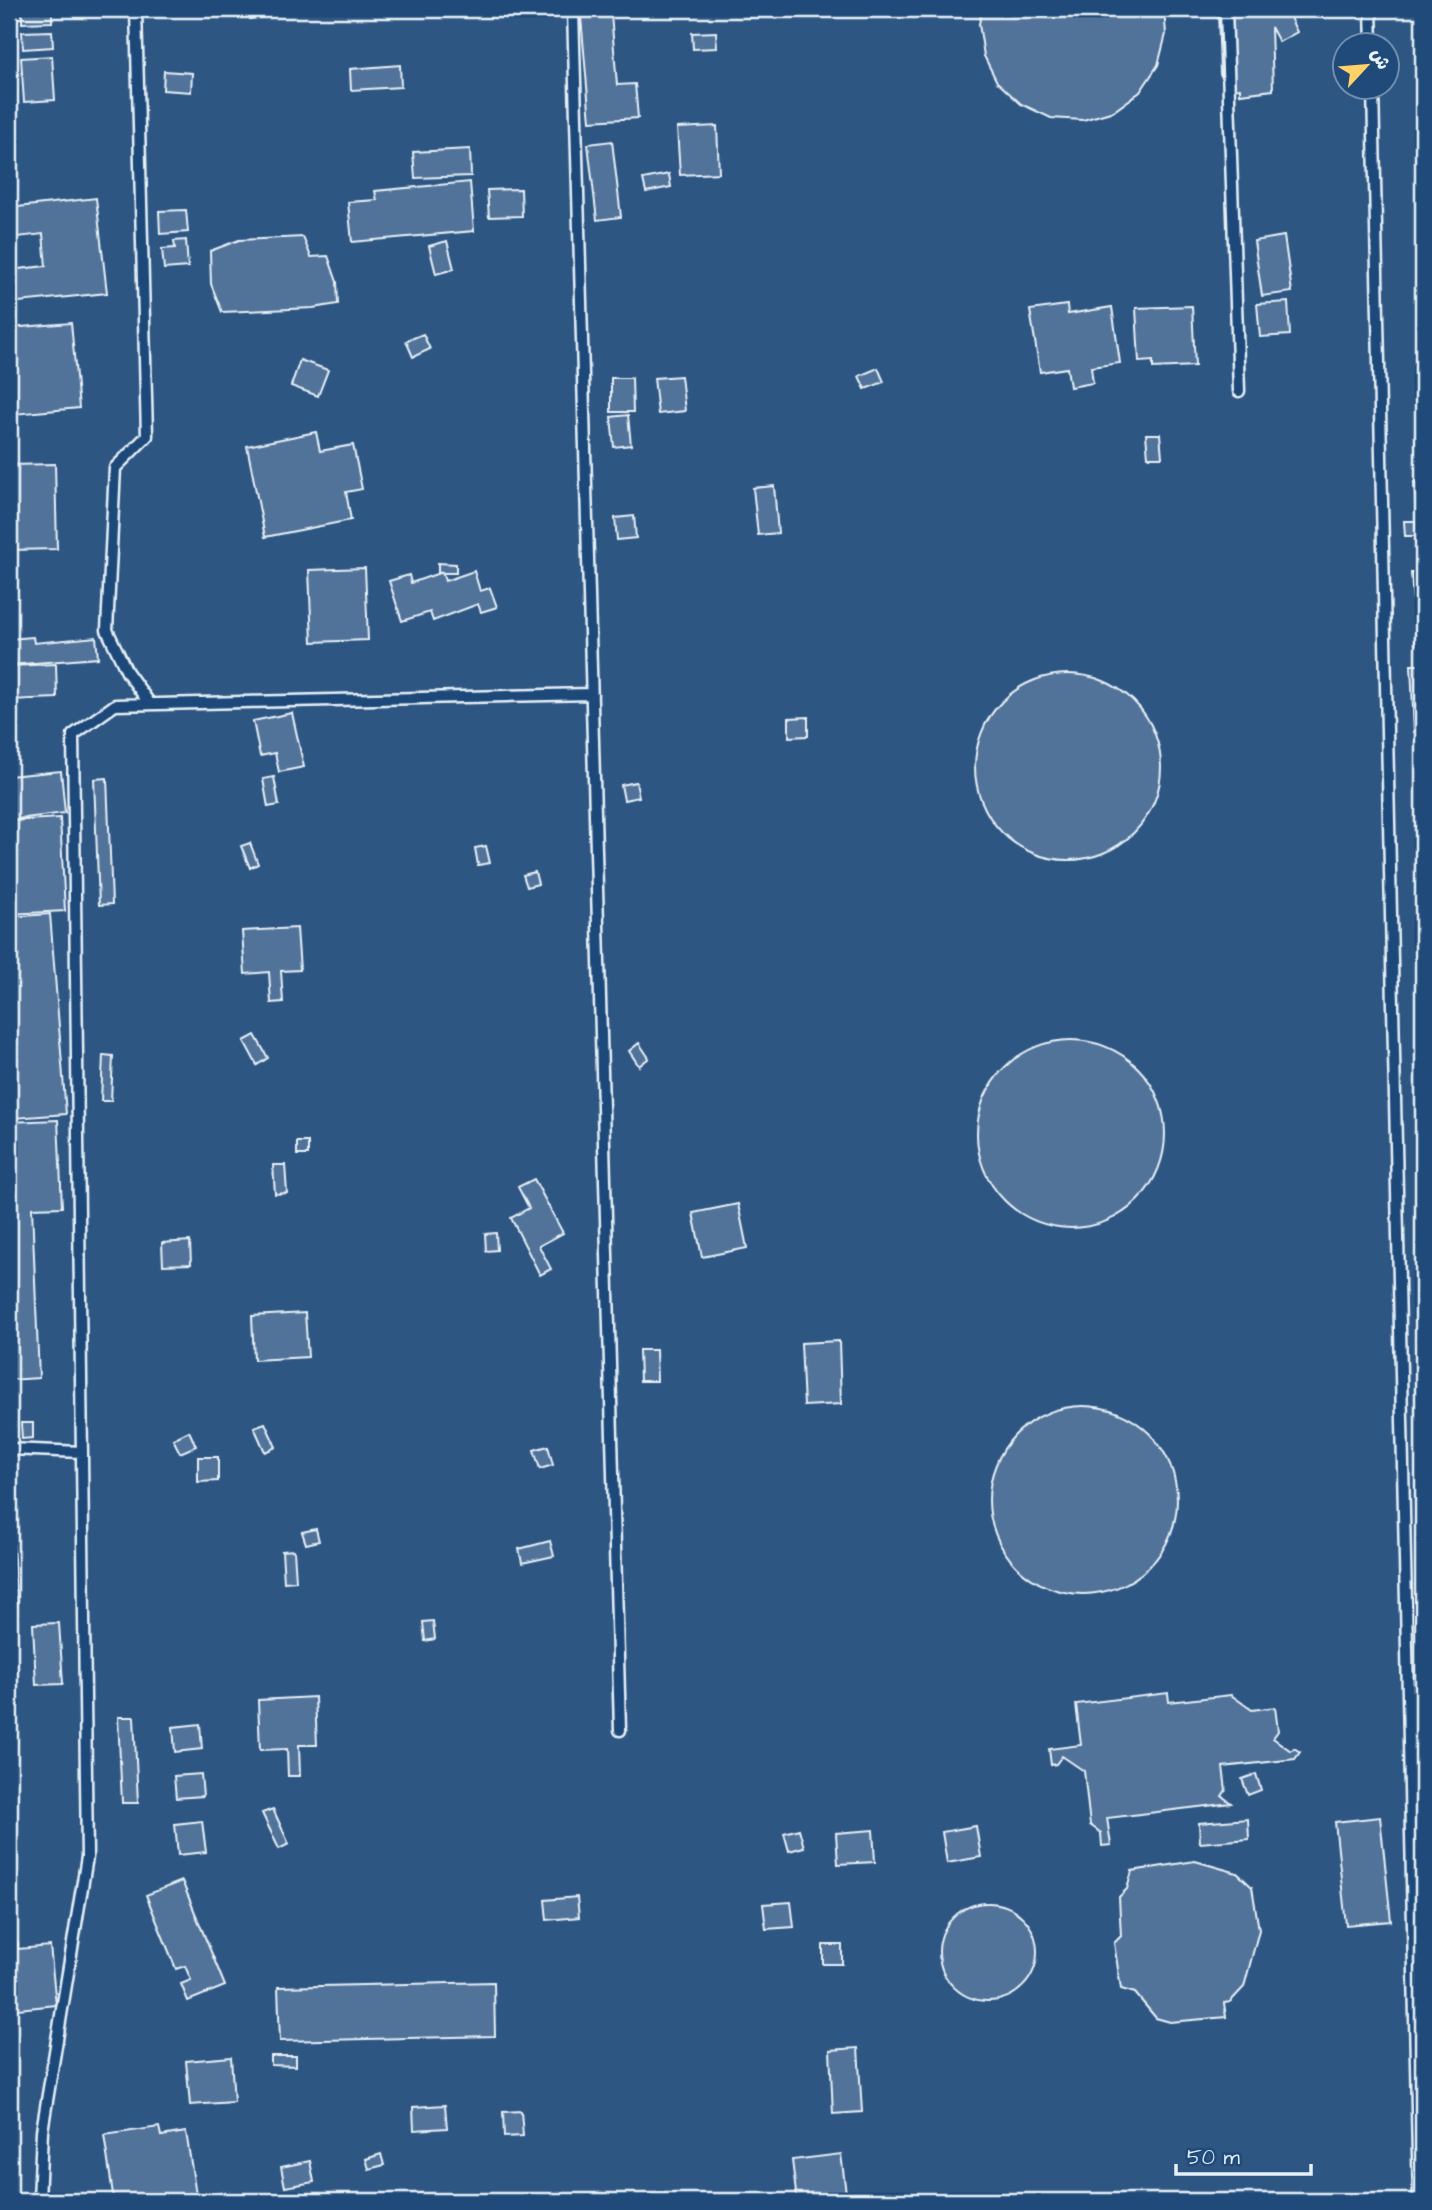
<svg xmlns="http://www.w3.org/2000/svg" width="1432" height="2210" viewBox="0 0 1432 2210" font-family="'Architects Daughter','Playpen Sans Arabic',sans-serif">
<rect width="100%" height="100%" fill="#1f4a7a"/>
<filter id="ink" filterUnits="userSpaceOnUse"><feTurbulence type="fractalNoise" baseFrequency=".0143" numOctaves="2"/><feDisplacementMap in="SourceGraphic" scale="14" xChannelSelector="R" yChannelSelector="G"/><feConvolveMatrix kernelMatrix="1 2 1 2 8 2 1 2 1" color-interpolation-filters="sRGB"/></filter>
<g filter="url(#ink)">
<path fill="#2e5683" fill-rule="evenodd" d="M9,9H1423V2201H9ZM1344,46H1386V88H1344Z"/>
<path fill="#517399" stroke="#e8f1f8" stroke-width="2" d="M22,9H52V22L22,23Z
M249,9H306V10L250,19Z
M982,9H1164L1166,34L1158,65L1140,92L1114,111L1083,120L1051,118L1021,104L997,82L984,56L979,24Z
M1218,9H1286L1297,32L1279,42L1271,27L1273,90L1240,94V88L1229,89L1220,74Z
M611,14L617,85L635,84L638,118L590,121L581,17Z
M52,31L53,47L23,49L22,32Z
M716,32L717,48L693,49L692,33Z
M52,56L55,100L24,102L21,58Z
M400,65L401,87L351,90L350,69Z
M164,71L192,73L191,92L163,90Z
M717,126L719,173L680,175L677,128Z
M612,141L621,217L597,220L588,144Z
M470,149L471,176L415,178L413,152Z
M669,174L671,187L646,192L643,179Z
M470,182L474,231L352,242L348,202L377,200L375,191Z
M521,189L522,216L489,217L487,190Z
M96,198L107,293L9,303V270L46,266L43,234L9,238V208Z
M186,210L188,232L160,234L159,211Z
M1284,236L1292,292L1262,296L1254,241Z
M303,237L311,257L328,256L337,282L338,304L313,308L222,312L211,284L210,251L239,240Z
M186,240L188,267L164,269L162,249L175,248L174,241Z
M447,241L454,269L436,274L429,246Z
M1288,302L1290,335L1260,337L1257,304Z
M1067,305L1068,314L1112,307L1120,363L1091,367L1093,383L1070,387L1067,368L1040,372L1030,310Z
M1192,306L1195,366L1153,368V361L1139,362L1136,308Z
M71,323L79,408L14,414L9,328Z
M423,334L430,349L413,357L406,341Z
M300,360L328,370L318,396L291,386Z
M878,368L884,382L865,389L859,376Z
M681,376L685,411L658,414L654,378Z
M611,378H632L633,412H611Z
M628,415L631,445L614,447L611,417Z
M316,432L320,451L353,445L362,489L346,492L351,520L265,537L247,446Z
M1146,434H1160L1162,457H1148Z
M55,464L57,549L12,550L10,465Z
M1423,481V508H1416L1414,482Z
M774,486L778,533L758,535L753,488Z
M634,516L636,538L617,540L615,518Z
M1404,521H1416V536H1405Z
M438,563L456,564V573H438Z
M365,568L368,640L312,642L309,570Z
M474,571L480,591L490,588L497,607L481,612L478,604L433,621L430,612L402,621L389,581L409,575L411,583L442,572L445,581Z
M1411,573H1423V643L1416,644Z
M33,637L34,643L96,637L98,658L9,665V639Z
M56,664L57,698L9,700V666Z
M1411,665H1423V731L1414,732Z
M975 767a93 93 0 1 1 186 0a93 93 0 1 1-186 0Z
M292,713L304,767L279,772L275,753L260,756L253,721Z
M808,717V736L789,737V718Z
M61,771L65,813L9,820V776Z
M274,777L279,805L268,807L263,779Z
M107,778L112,904L99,905L94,779Z
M636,782L639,797L624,800L621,785Z
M60,818L65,911L9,914V821Z
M250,843L258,864L250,868L241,846Z
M486,846L490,863L478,865L475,848Z
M535,872L538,884L527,887L523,875Z
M50,914L66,1114L14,1118L9,1051V917Z
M297,928L300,970L281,971L283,1002L271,1003L269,972L245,974L242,931Z
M255,1035L268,1058L257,1065L244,1041Z
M977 1134a94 94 0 1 1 188 0a94 94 0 1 1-188 0Z
M639,1043L649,1058L639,1066L629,1051Z
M103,1055L113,1056L111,1101H101Z
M58,1120L62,1207L32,1208L39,1378L9,1380V1122Z
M297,1142H308V1155H297Z
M273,1165H285L287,1193L275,1194Z
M534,1179L563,1233L539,1246L551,1269L540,1275L511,1218L529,1208L518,1187Z
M738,1204L747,1248L702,1257L693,1213Z
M496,1233L497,1250L486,1251L485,1234Z
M190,1241L191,1264L163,1265L162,1243Z
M305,1313L308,1357L254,1360L252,1316Z
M839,1341L841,1404L804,1406L801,1343Z
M639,1350H656L657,1381H640Z
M989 1500a94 94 0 1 1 188 0a94 94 0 1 1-188 0Z
M21,1423H33V1438L22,1439Z
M265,1423L276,1447L265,1452L254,1427Z
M189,1431L196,1446L180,1453L173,1439Z
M548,1446L553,1465L540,1469L534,1450Z
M198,1457H218V1481L198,1482Z
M10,1499L17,1607L9,1608V1626Z
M316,1529L319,1541L306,1544L302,1532Z
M550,1541L554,1556L522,1563L519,1549Z
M294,1550L296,1581L284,1582L282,1551Z
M433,1621L435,1639L425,1641L423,1622Z
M59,1623L63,1684L36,1685L33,1624Z
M1168,1693L1169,1702L1231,1695L1252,1710L1275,1707L1278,1731L1273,1738L1291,1751L1294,1748L1300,1752L1295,1759L1223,1767L1226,1790L1222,1796L1231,1803L1107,1818L1111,1845L1102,1846L1101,1833L1090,1825L1084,1771L1062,1756L1056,1764L1051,1765L1049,1749L1081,1745L1076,1704Z
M315,1697L317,1745H299L300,1776H288L287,1749L260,1750L258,1700Z
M118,1717H134L138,1803H122Z
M200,1724L202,1749L175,1752L173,1727Z
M201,1774L203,1796L176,1798L174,1776Z
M1256,1774L1261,1790L1248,1795L1242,1779Z
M273,1809L289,1844L279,1849L262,1813Z
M1380,1817L1391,1921L1346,1925L1335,1822Z
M1248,1819L1249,1839L1200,1843L1199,1823Z
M202,1821L206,1852L178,1855L175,1824Z
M976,1826L981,1857L947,1863L942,1832Z
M799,1829L804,1847L789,1851L784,1833Z
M873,1830L875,1862L838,1864L836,1833Z
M1195,1861L1237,1873L1252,1887L1259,1930L1244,1987L1230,2002L1224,2003L1226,2017L1170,2022L1156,2018L1135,1993L1121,1989L1114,1943L1121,1936L1119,1897L1127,1889L1132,1871Z
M182,1881L225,1986L188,2001L181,1984L191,1980L185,1966L176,1969L146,1895Z
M577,1897L579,1917L547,1920L545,1900Z
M791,1902L794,1927L766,1929L763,1904Z
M939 1952a49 49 0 1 1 98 0a49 49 0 1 1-98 0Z
M18,1942V1949L50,1946L56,2005L9,2010V1943Z
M823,1945H842V1964H823Z
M494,1982L495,2036L280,2041L278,1987Z
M858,2048L862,2112L833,2114L830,2050Z
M271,2056H296V2066L271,2065Z
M231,2057L234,2102L190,2105L186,2061Z
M445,2105L447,2128L414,2130L413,2107Z
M521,2111L523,2136L504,2137L503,2112Z
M159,2127L161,2136L186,2132L197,2201H114L104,2135Z
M381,2154L384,2165L369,2169L366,2159Z
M841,2154L847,2201H797L792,2160Z
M310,2161L314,2182L285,2187L281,2167Z"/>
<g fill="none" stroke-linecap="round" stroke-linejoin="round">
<g stroke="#e8f1f8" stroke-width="15">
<path id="service" d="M136,9L147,436L115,468L107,630L127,672L150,704
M573,9L620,1730
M1226,9L1239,391
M1371,9L1372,46
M1373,88L1419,2201
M9,1449L82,1452
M39,2201L42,2131L87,1857L73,735L115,705L592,694"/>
</g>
<use href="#service" stroke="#1f4a7a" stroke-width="10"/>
</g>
</g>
<rect width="1432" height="2210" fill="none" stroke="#1f4a7a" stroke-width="35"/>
<rect x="18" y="18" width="1397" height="2175" fill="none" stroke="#e8f1f8" stroke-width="2.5" filter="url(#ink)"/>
<g transform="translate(1366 66) rotate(64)"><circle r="33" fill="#1f4a7a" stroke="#6f8dac" stroke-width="2"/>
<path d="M0-5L12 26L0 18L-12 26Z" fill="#ffd166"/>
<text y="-10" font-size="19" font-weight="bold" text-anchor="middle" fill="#e8f1f8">ش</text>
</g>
<path d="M1176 2164v10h135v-10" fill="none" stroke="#e8f1f8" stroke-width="3.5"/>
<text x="1187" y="2164" font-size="21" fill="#e8f1f8" stroke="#1f4a7a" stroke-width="5" paint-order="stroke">50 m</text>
</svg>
